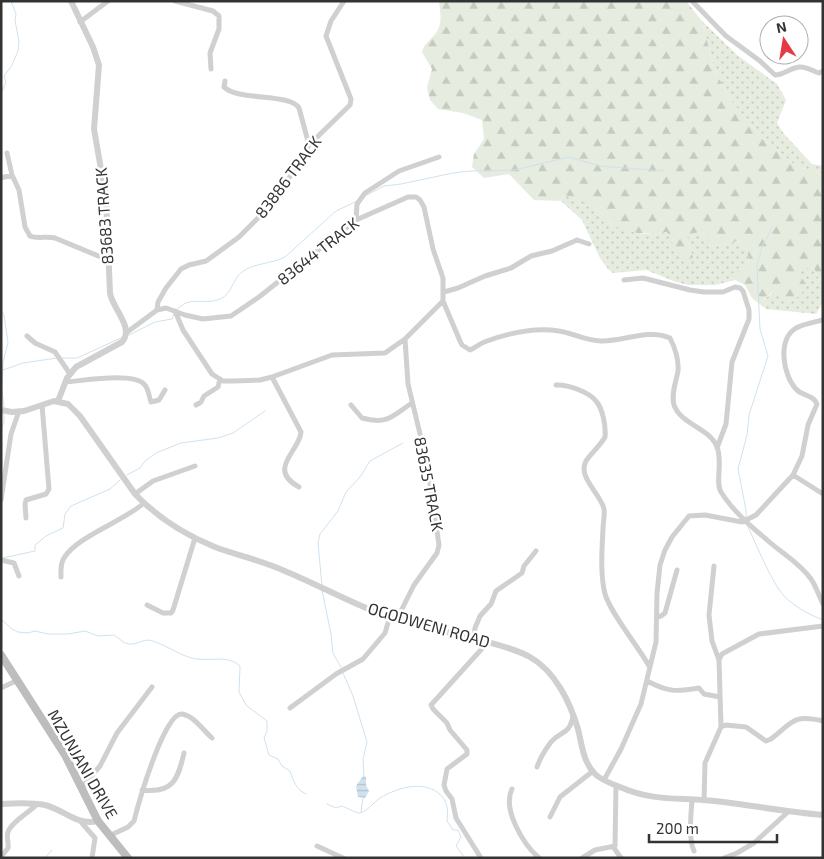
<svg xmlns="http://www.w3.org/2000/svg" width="824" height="859" viewBox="0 0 824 859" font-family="'Exo 2',sans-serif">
<defs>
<pattern id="grass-dots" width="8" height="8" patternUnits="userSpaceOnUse" patternTransform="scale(1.25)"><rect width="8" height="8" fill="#e6ecdf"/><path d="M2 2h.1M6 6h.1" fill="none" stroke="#c6cbc0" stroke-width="1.8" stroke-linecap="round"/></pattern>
<pattern id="forest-firs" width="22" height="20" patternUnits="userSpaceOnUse" patternTransform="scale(1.25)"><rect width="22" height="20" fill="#e6ecdf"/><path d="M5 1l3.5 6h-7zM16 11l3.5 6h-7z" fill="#c6cbc0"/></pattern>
<pattern id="water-rules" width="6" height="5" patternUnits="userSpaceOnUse" patternTransform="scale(1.25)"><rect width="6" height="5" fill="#cfe2ee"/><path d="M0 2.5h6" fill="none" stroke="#b2c2cd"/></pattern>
</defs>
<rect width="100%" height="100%" fill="#fff"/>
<path fill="url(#grass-dots)" d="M702,21L737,55L777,84L786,100L777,123L784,134L812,164L823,166V175L795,165L762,138L732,102L715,71Z
M563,195L576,198L587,203L607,218L611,224L642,234L667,232L693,257L687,240L688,234L701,232L713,246L738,241L747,249L749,261L747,267L732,274L735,280L715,285H689L676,282L646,270L613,273L608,269L600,258L582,220L561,201Z
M802,268H814L819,279L823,280V302L816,314L766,309L763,300L799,274Z"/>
<path fill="url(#forest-firs)" d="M439,1H686L702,21L715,71L732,102L762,138L795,165L823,175V280L819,279L814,268H802L799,274L806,284C801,298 799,298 784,300L773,292L763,300L766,309L752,298L745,285L735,280L731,274L747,267L749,261L747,249L738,241L713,246L701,232L689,234L687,240L693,257L688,261H681L667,232C648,234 630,235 613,225C610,223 608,219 605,217C592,206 580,198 563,195L561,201L534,200L509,174L484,178L472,167L474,154L484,139L482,120L463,113L438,109L430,100L427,87L432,69L422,52C424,43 431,40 436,33C443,23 440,12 439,1Z"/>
<path fill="url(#water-rules)" d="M363,776L366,777V785L369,791L365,798L358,797L356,786Z"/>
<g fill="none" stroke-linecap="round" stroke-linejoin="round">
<path stroke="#cfe2ee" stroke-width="1" d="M1,94L6,82L4,76L12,65L18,51L19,42L15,20L16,14L11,1
M367,195L384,186L401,184L453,173L470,171L514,170L569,157L600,166L664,171
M1,310L4,315L8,343L3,362L2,390L4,407
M176,310C179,308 183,304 186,303C195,299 209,304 220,299C232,294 232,280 242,272C253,263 272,264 285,257L336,211L357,201
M129,335L155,322L172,319L174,313
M61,358H77L123,337
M3,370L23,363L57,358
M1,429L4,422V414
M127,475L140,468L145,461L156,453L181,443L218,438L233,433L265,411
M746,519V510L738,469L747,435L749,415L768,356L760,329L757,266L762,247L773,226
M748,527C756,544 772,583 784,596C795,607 808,614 823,620
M3,558L35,551V545L46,536L63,528L65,514L71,506L110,489L120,480
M322,586L318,543L320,534L338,511L346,492L360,477L370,461L403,443
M322,590L331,634L333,653L342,669
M1,619L12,629L18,632L28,633L35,631L48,634H68L85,631L98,636L114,635C119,638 125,645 131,644C139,644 144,638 153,641C168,646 180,656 196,659C211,661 228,655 240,666L239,692L246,705L267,721V731L264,738L269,755L278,759L282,766L290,771C293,780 296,790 306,794
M343,673L353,696L367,742L363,759L364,777
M327,804L336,808L342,806C345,807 356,813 359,813C366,813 375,801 380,798C398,787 429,778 444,799C448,806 448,813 447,821L453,830H458L461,837L456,846L465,858
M361,812L363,798
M45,858L52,850"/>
<path stroke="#d0d0d0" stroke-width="5" d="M175,1L213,11L219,16V29L210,53L211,69
M692,1L726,36L760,61L775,75C784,75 790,68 799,67C806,66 813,71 819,73L823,71
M80,22L108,1
M225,81L224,87C237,101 291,93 299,108L309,145
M7,153L12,175L19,190L25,227L30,236C37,239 47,236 55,238L108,260
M1,178L12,175
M356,220L357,204L365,193L399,171L439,157
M624,280L643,278L690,290L704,292H723L735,287L740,288L743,291L749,310V319L732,362L726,424L717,448
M444,292L458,288L485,276L511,268L531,256L552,251L577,240L589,244
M443,301L460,341L462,345L470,350C476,347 481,343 487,341C509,333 536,327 559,331C573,333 586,341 601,341C622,342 649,328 670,338C675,348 679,360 678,371C676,382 671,394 674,405C681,425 710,428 717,447C723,461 715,483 721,492C732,510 750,526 766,539C781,553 799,562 811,579C816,586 819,596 823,604
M157,310L158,302L166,288L181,269L189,265L206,261L213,256L239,237L265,211L286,183L309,145L350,105L351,99L326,36L331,21L344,1
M126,333L157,310L166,308L185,315L203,319L231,316L259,297L356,220L408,197H416L420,200L424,207L433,249L443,278V301L405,339L385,353L332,355L272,377L260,380L234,381H223L212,374L183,330L175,311
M27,336L35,343L55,352L70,374
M272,377L301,432C300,451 266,469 299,487
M65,382C82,381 132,372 144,384C149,389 149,397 151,402L159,400L165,390
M556,385C567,384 589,392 596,401C603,409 606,427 605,437C600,446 592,452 586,461C577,477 601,494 604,509C605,516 603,522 603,529C602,549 600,574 605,594C611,614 638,646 649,666
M196,405L201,402L204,396L218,387L220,379
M351,405L362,418C388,425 392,416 412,403
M793,475L823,494
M135,494L153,481L195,466
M1,500L11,434L19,411
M26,518L25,504L26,500L46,494L49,489L42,405
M1,560L14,563L19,576
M714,566L709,615L712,641L719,660
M61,577C61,570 60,564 64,558C76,537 124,521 144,503
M147,605L163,613H171L173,610L195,538
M657,617L661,616L665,613L677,570
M397,619L414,585L437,553L439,545L427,463L408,384L405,339
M474,639L475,628L480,616L491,604L496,591L522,573L524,566L536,551
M647,681C668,692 676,692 699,688L704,694L720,697
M1,688L18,680
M290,708L336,674L363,659L385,633L390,616
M721,727L726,725L746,727L766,741L771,739C793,722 793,714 823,721
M537,767C540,758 545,750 551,742C560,731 570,735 573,716
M604,780L621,749L641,704L656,642L657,593L660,565L665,550L672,537L689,516L705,515L742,522L756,515L793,475L802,456L808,425L817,404C814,395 802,396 796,389C783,375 777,340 796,328C803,324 815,322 823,320
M512,789C502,809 523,844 539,858
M82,790L86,782L100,766L117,733L152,687
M142,790C173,794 178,779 184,753
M692,801C691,813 688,840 694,851
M704,801L705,763L721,727L719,660L722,654L759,634L823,626
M550,817L560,797L593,771
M81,822L95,838L92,858
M109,836L128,827L134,821C138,805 164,712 182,714C194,716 203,730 212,738
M317,846L343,858
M614,848L621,858
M1,857L8,848C9,843 6,837 8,832C11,822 29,813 37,804
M481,858L456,818L452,799L446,791L444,785L447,769L467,754V750L450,730L447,723L433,709L431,705L488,642
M582,858L595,850L615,846L616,786
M724,858L737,853L754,843L788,812"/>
<path stroke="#d0d0d0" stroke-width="6" d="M58,401L67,378L76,367L122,342C135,328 112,308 110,293L106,198L94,129L99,65L93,47L71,1
M1,410L12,412L24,411L54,401L68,404L80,416L135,494C157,517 185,535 215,547C239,556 264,561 287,572C328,589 366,612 410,623C432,628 454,634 476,639C494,644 514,648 530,657C555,671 570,702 578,729C582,745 583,762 595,774C601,780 612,784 620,787C654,802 680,797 715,801C751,805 787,812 823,815
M1,804C16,803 31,802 45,805C65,810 76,826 98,821"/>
<path stroke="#bdbdbd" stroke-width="8" d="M1,655L65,755L98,821L128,858"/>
</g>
<g text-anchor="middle" stroke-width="5" stroke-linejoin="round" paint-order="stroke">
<g font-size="16" fill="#333" stroke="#fff">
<text transform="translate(288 177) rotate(-53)" y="6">83886 TRACK</text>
<text transform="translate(104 216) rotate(-94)" y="6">83683 TRACK</text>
<text transform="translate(318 251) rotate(-38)" y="6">83644 TRACK</text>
<text transform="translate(429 484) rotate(79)" y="6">83635 TRACK</text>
<text transform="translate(429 625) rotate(16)" y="6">OGODWENI ROAD</text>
<text transform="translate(83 764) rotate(60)" y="6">MZUNJANI DRIVE</text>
</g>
</g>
<rect width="824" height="859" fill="none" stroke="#333333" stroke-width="5"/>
<g transform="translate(784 40) rotate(348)"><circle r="24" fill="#ffffff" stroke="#adadad"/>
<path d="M0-4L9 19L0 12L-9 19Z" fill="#e63946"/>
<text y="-8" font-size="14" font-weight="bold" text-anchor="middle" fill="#333333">N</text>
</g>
<path d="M649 834v8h128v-8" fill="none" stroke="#333333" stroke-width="2.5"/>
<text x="656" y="834" font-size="15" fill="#333333" stroke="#ffffff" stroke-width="4" paint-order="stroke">200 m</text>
</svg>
